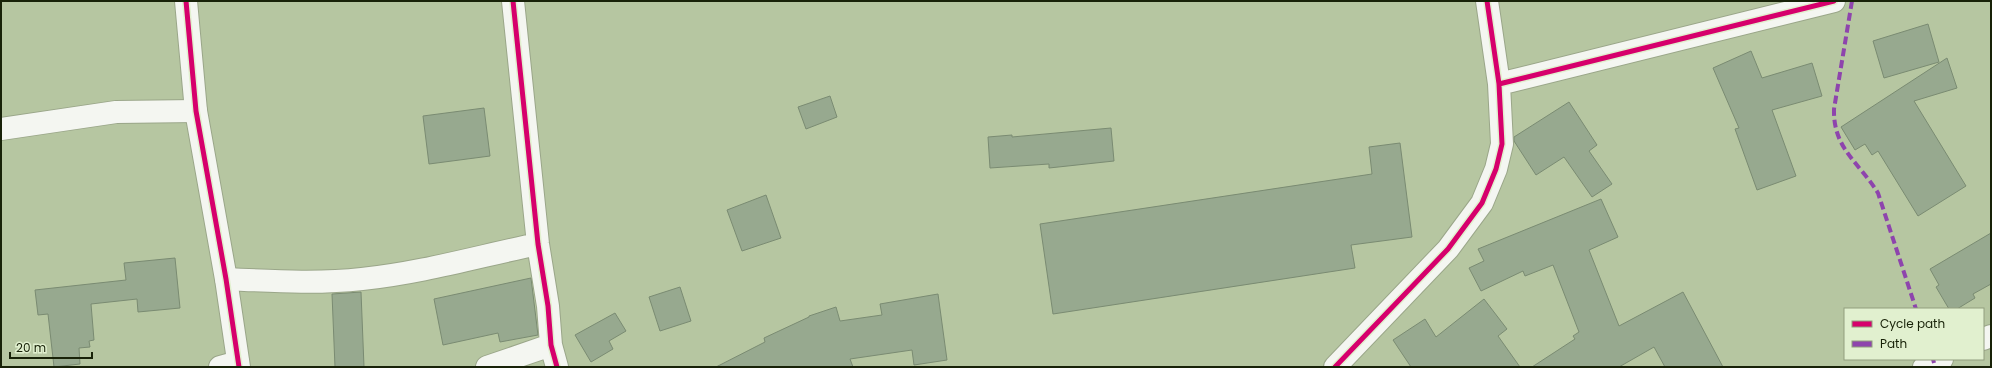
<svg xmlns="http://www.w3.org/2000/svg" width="1992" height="368" viewBox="0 0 1992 368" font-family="Poppins,sans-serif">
<rect width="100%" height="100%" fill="#b6c6a1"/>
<path fill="#97a98f" stroke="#7a8b72" d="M1928,24L1939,62L1884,78L1873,41Z
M1751,51L1762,78L1812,63L1822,96L1772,110L1796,176L1757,190L1735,129L1739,128L1713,68Z
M1947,58L1957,88L1914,101L1966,186L1918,216L1878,151L1872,155L1865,144L1855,150L1841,127Z
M830,96L837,117L806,129L798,107Z
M1569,102L1597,145L1589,151L1612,184L1592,197L1564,157L1536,175L1514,141V137Z
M484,108L490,156L429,164L423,116Z
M1111,128L1114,161L1049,168V164L990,168L988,137L1012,135V137Z
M1400,143L1412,237L1351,245L1355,268L1053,314L1040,224L1372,174L1369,147Z
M766,195L781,238L742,251L727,210Z
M1601,199L1618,237L1589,250L1619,326L1683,292L1723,367H1665L1654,347L1619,367H1532L1575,339L1573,336L1579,332L1553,265L1525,276L1523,271L1481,291L1469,268L1484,261L1478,249Z
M1991,233V284L1973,294L1975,298L1957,309H1949L1936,287L1939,285L1930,269Z
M175,258L180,308L138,312L137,299L91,304L94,340L89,341L90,347L79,348L80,364L54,367L48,314L38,315L35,290L126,280L124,263Z
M531,278L538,335L500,342L498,333L443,345L434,299Z
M680,287L691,321L660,331L649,297Z
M361,292L364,367H335L332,294Z
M938,294L947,360L914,365L912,350L850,359L853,367H716L765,342L764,338L809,317V316L836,307L840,321L882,315L880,304Z
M1484,299L1507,329L1498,336L1520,367H1411L1393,340L1425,319L1436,337Z
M615,313L626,331L609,341L613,349L591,362L575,335Z"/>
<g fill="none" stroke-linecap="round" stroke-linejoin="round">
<g stroke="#9aa689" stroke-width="24">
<path id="minor" d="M513,1L538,244L548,306L551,345L557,367
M1499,84L1834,1
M1,129L116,112L196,111
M226,279C271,281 317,284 362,279C421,273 480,256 538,244
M1983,339L1991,336
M220,367L238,362
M487,367L551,345
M1335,367L1448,249L1482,203L1496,169L1502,144L1499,84L1487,1
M1924,367L1942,359"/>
</g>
<g stroke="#9aa689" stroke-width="24">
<path id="tertiary" d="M186,1L196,111L226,279L239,367"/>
</g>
<use href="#minor" stroke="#f4f6f1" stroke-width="22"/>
<use href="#tertiary" stroke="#f4f6f1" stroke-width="22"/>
<path stroke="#8e44ad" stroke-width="4" stroke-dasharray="8 4" stroke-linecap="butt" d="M1852,1L1834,109C1833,149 1859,162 1878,193L1916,309
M1933,359L1934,363"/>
<g stroke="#e1f0cf" stroke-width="8">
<path id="cycleway" d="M186,1L196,111L226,279L239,367
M513,1L538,244L548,306L551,345L557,367
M1499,84L1834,1
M1335,367L1448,249L1482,203L1496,169L1502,144L1499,84L1487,1"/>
</g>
<use href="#cycleway" stroke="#d6006c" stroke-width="5"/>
</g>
<rect width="1992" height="368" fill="none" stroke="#182208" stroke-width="4"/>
<rect x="1844" y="308" width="140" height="52" fill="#e1f0cf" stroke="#919e7f"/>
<rect x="1852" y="321" width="20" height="6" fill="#d6006c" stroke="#919e7f"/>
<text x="1880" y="328" font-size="12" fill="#182208">Cycle path</text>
<rect x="1852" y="341" width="20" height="6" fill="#8e44ad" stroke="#919e7f"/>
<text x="1880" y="348" font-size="12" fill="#182208">Path</text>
<path d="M10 352v6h82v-6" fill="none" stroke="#182208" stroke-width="2"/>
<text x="16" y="352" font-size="12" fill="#182208" stroke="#e1f0cf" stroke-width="3" paint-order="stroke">20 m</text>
</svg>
